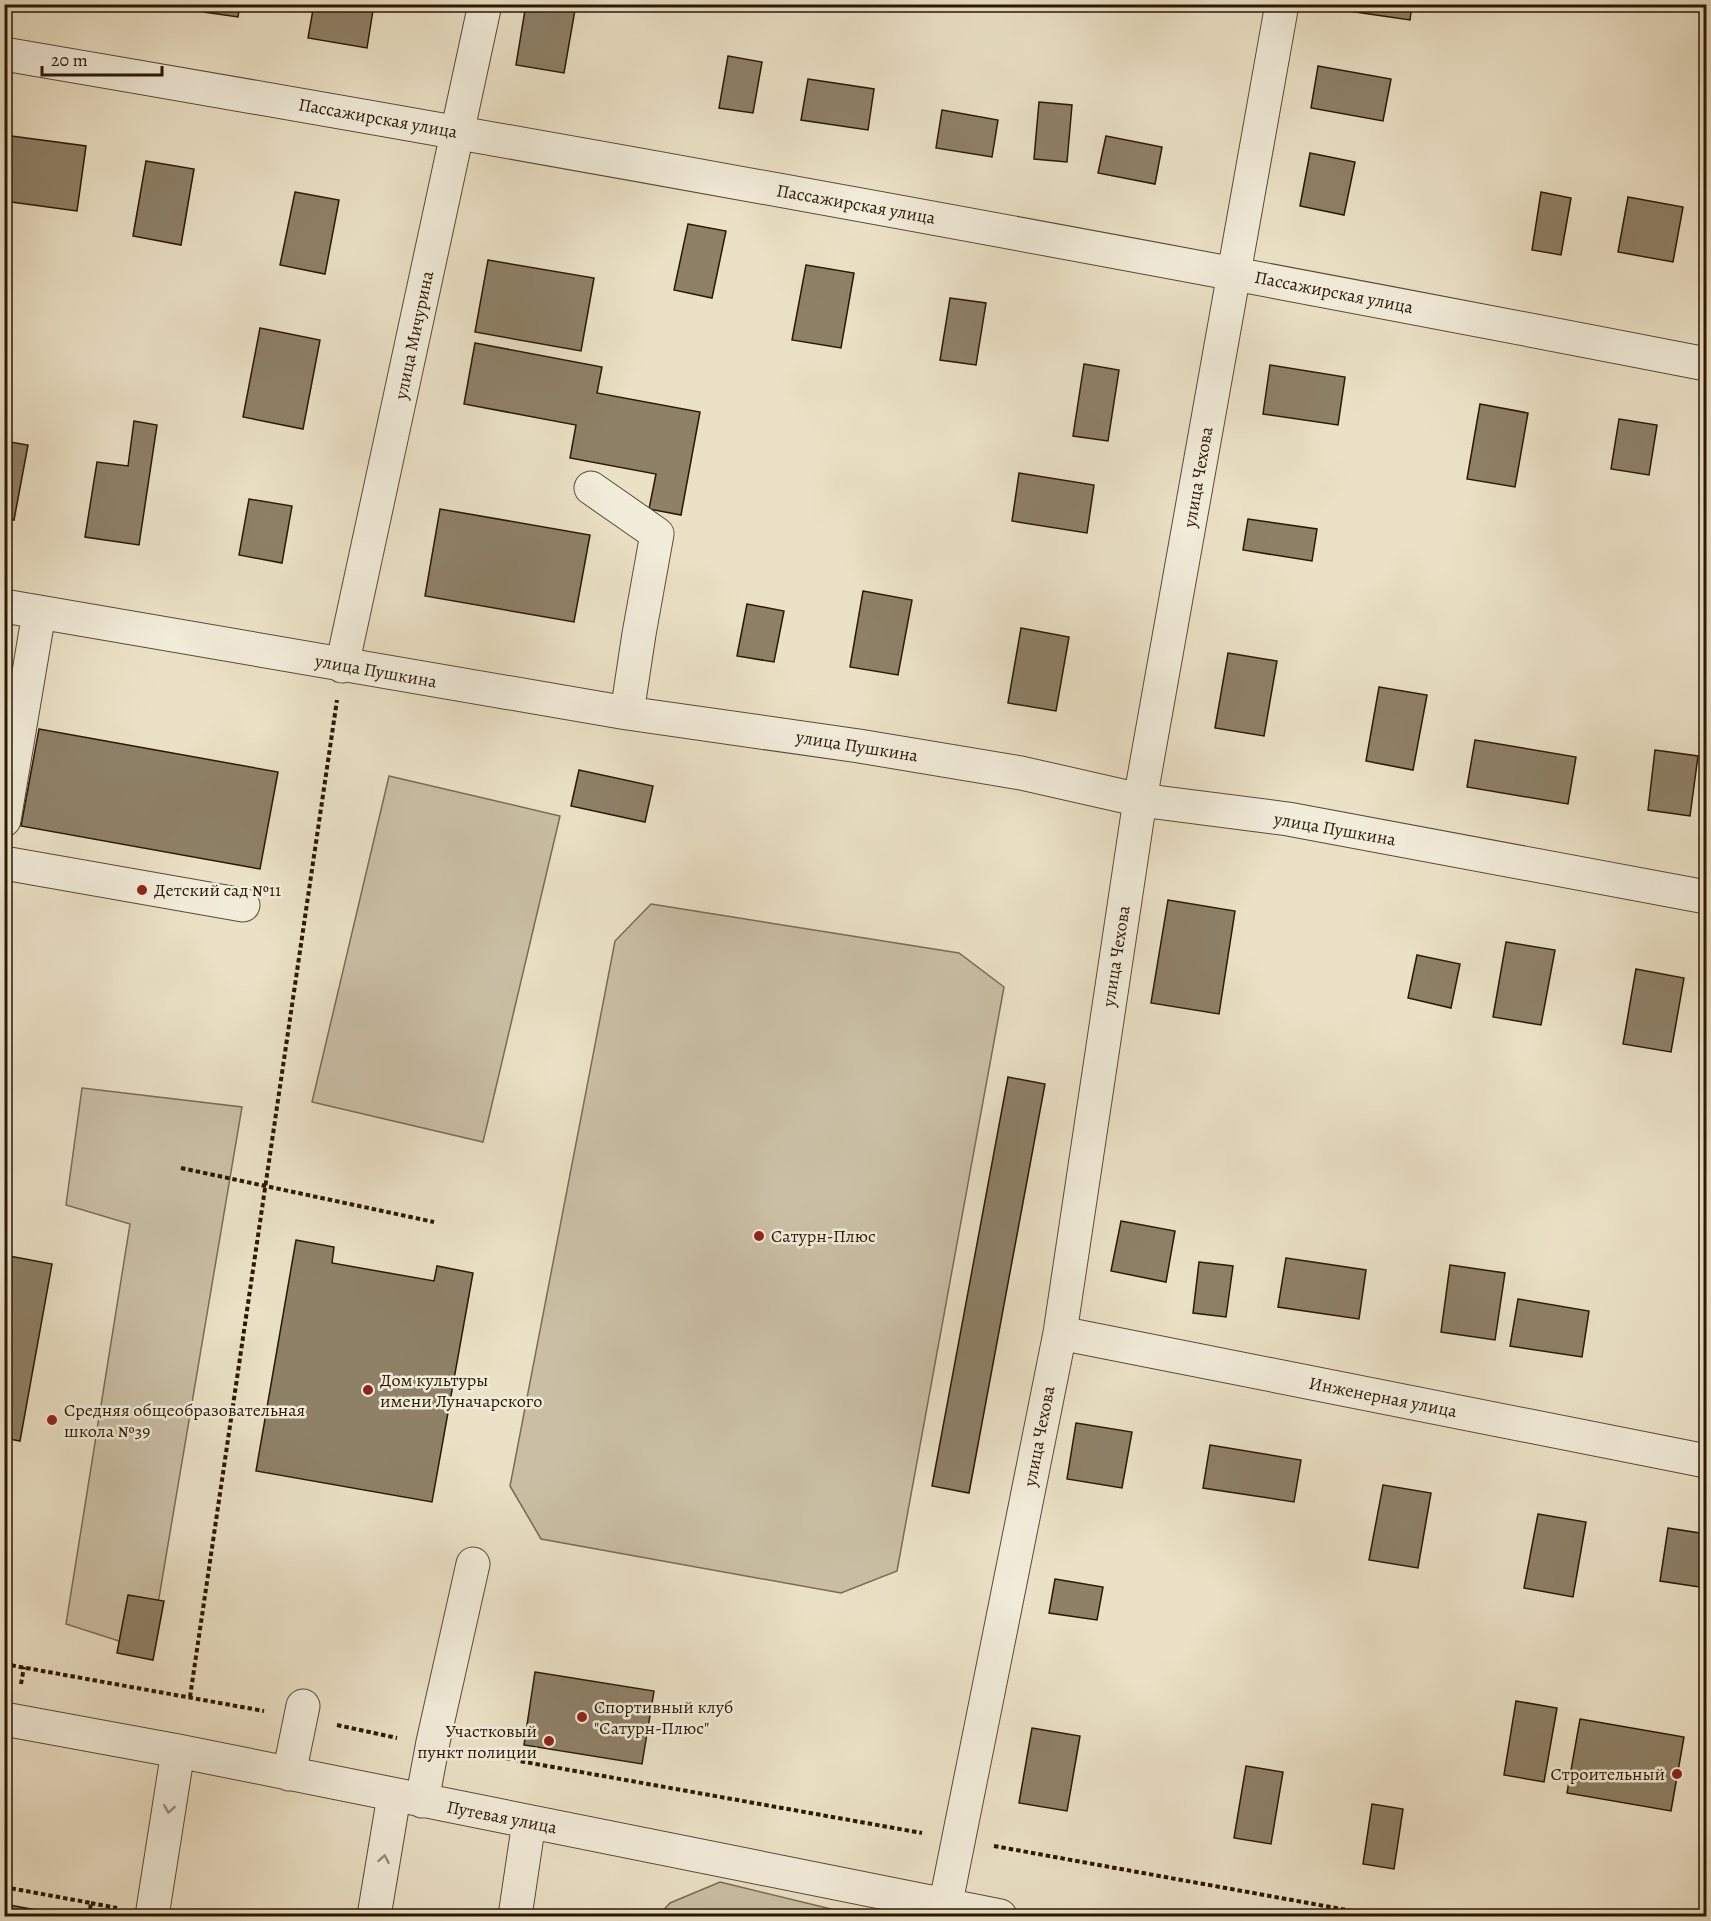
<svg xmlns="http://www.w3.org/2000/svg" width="1711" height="1921" viewBox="0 0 1711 1921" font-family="Alegreya,serif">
<rect width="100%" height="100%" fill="#ebe1c6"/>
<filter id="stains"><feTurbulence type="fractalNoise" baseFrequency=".00333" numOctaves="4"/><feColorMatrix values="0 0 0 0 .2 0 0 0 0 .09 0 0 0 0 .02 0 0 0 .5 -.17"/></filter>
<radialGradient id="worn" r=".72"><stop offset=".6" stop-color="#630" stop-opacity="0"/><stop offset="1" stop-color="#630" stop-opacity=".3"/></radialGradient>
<path fill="#cabfa5" stroke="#7a6c54" stroke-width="1.5" d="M389,776L560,816L483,1142L312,1102Z
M651,904L959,953L1004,987L897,1571L841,1593L541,1539L510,1486L615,941Z
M82,1088L242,1107L150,1651L66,1624L130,1224L66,1205Z
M720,1882L860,1916H658L670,1903Z"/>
<path fill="#8e8168" stroke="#291903" stroke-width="1.5" d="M205,4H240L238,17L204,12Z
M314,4H374L367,48L308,38Z
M526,4H576L564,73L516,65Z
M1336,4H1412L1410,20L1335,9Z
M728,56L762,62L753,113L719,108Z
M1318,66L1391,79L1383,121L1311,108Z
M808,79L874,89L868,130L801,120Z
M1039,102L1072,105L1067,162L1034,159Z
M942,110L998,120L992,157L936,148Z
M4,135L86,146L77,211L4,201Z
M1106,136L1162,147L1155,184L1098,173Z
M1310,153L1355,162L1344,215L1300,206Z
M146,161L194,169L181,245L133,236Z
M295,192L339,200L325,274L280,265Z
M1541,192L1571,198L1561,255L1532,250Z
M1628,197L1683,207L1673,262L1618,252Z
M688,224L726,231L712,298L674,290Z
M488,260L594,278L581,351L475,332Z
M806,265L854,273L841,348L792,340Z
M950,298L986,303L976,365L940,360Z
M260,328L320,340L303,429L243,417Z
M475,343L602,367L597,393L700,412L681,515L649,509L656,474L570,458L576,425L464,404Z
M1084,364L1119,370L1108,441L1073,436Z
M1270,365L1345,377L1338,425L1263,414Z
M1480,404L1528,413L1515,487L1467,479Z
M1619,419L1657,425L1649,475L1611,469Z
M134,421L157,425L139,545L85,537L97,462L128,466Z
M4,441L28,445L14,520L4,518Z
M1019,473L1094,485L1087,533L1012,521Z
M249,499L292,506L282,563L239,555Z
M440,509L590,535L574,622L425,596Z
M1248,519L1317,529L1312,561L1243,550Z
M863,591L912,600L898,675L850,667Z
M747,604L784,611L774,662L737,656Z
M1021,628L1069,637L1056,711L1008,703Z
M1228,653L1277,661L1264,736L1215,728Z
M1379,687L1427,695L1413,770L1366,761Z
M39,729L278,772L260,869L21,826Z
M1475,740L1576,757L1568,804L1467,787Z
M1655,750L1698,756L1690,816L1648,810Z
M579,770L653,786L645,822L571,806Z
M1168,900L1235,911L1219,1014L1151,1003Z
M1506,942L1555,950L1541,1025L1493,1017Z
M1417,955L1460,964L1451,1008L1408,998Z
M1636,969L1684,978L1671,1052L1623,1044Z
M1008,1077L1045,1084L969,1493L932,1486Z
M1121,1221L1175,1231L1166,1282L1111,1271Z
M296,1240L334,1247L332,1263L434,1281L437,1266L473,1273L432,1502L256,1471Z
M4,1255L52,1264L20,1441L4,1438Z
M1286,1258L1366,1270L1359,1319L1278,1307Z
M1199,1262L1233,1266L1226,1317L1193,1313Z
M1450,1265L1505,1273L1495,1340L1441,1332Z
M1518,1299L1589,1311L1582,1357L1510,1346Z
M1076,1423L1132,1432L1122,1488L1067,1479Z
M1210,1445L1301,1460L1294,1502L1203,1488Z
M1383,1485L1431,1493L1418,1568L1369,1560Z
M1538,1514L1586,1522L1573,1597L1524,1588Z
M1668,1528L1706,1534V1588L1660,1581Z
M1055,1579L1103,1587L1097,1620L1049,1613Z
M128,1595L164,1601L153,1660L117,1653Z
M535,1672L654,1691L642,1764L524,1745Z
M1516,1701L1557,1708L1544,1782L1504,1775Z
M1580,1719L1684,1737L1671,1811L1567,1793Z
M1032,1728L1080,1736L1067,1811L1019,1803Z
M1246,1766L1283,1772L1271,1844L1234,1838Z
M1372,1804L1403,1809L1394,1869L1363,1864Z
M4,1904L69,1916H4Z"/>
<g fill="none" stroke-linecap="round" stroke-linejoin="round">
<g stroke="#5a4b34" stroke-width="35">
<path id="minor" d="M4,54C573,151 1140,254 1706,364
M591,488L657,534L639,634L627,713
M4,606L627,713L859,746L1021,773L1140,800L1288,819L1706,897
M342,666L485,4
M4,820L39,613
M4,863L243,905
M1060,1333L1706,1461
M4,1719L178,1751L1000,1916
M289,1774L303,1706
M422,1801L433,1742L473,1564
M945,1907L1060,1333L1140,800L1282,4
M152,1916L178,1751
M374,1916L394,1796
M515,1916L529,1822"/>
</g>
<path stroke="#291903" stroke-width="4" stroke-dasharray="4.5 3" stroke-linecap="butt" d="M181,1168L434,1222
M4,1664L264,1711
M21,1684L24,1667
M190,1697L337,700
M337,1725L397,1738
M469,1752L922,1833
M4,1771L7,1757
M994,1846L1380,1916
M4,1887L91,1903L89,1916
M91,1903L117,1908"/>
<use href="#minor" stroke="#f2ecda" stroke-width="33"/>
</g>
<defs><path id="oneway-chevron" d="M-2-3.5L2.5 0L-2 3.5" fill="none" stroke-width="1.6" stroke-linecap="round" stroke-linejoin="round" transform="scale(1.5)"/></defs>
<g stroke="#988d79">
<use href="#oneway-chevron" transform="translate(169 1809) rotate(99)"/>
<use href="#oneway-chevron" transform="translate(384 1859) rotate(-80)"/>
</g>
<g fill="#8f2418" stroke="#f2ecda" stroke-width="2">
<circle cx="142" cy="890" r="6"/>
<circle cx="759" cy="1236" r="6"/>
<circle cx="368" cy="1390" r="6"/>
<circle cx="52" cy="1420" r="6"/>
<circle cx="582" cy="1717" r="6"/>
<circle cx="549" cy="1741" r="6"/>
<circle cx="1677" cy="1774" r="6"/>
</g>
<g text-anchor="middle" stroke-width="5" stroke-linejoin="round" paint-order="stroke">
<g font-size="18" fill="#291903" stroke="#f2ecda">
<text transform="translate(378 118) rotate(10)" y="6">Пассажирская улица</text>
<text transform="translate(856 204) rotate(10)" y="6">Пассажирская улица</text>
<text transform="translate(1334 292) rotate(11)" y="6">Пассажирская улица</text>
<text transform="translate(414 335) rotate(-78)" y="6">улица Мичурина</text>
<text transform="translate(1198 477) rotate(-80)" y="6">улица Чехова</text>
<text transform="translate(376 671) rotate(10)" y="6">улица Пушкина</text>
<text transform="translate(857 746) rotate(9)" y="6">улица Пушкина</text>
<text transform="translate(1335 829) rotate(10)" y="6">улица Пушкина</text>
<text transform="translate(1116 956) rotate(-81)" y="6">улица Чехова</text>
<text transform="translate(1383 1397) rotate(11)" y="6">Инженерная улица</text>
<text transform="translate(1039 1436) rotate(-79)" y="6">улица Чехова</text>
<text transform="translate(502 1817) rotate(11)" y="6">Путевая улица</text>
</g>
<g font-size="18" fill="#291903" stroke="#f2ecda" text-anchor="start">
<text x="154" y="896">Детский сад №11</text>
<text x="771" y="1242">Сатурн-Плюс</text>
<text x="380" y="1386">Дом культуры<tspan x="380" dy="21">имени Луначарского</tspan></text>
<text x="64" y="1416">Средняя общеобразовательная<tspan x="64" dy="21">школа №39</tspan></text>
<text x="594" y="1713">Спортивный клуб<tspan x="594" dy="21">"Сатурн-Плюс"</tspan></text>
<text x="537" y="1737" text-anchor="end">Участковый<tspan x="537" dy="21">пункт полиции</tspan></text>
<text x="1665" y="1780" text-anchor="end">Строительный</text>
</g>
</g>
<rect width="1711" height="1921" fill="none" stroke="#ebe1c6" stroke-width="24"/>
<rect x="6" y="6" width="1699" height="1909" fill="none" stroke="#291903" stroke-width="3"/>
<rect x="12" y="12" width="1687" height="1897" fill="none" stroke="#291903" stroke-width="1.5"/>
<path d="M42 66v9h120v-9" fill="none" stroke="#291903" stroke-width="3"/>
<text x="51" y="66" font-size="18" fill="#291903" stroke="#f2ecda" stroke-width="4.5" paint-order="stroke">20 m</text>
<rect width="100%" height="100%" filter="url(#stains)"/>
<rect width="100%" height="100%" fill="url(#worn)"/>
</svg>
